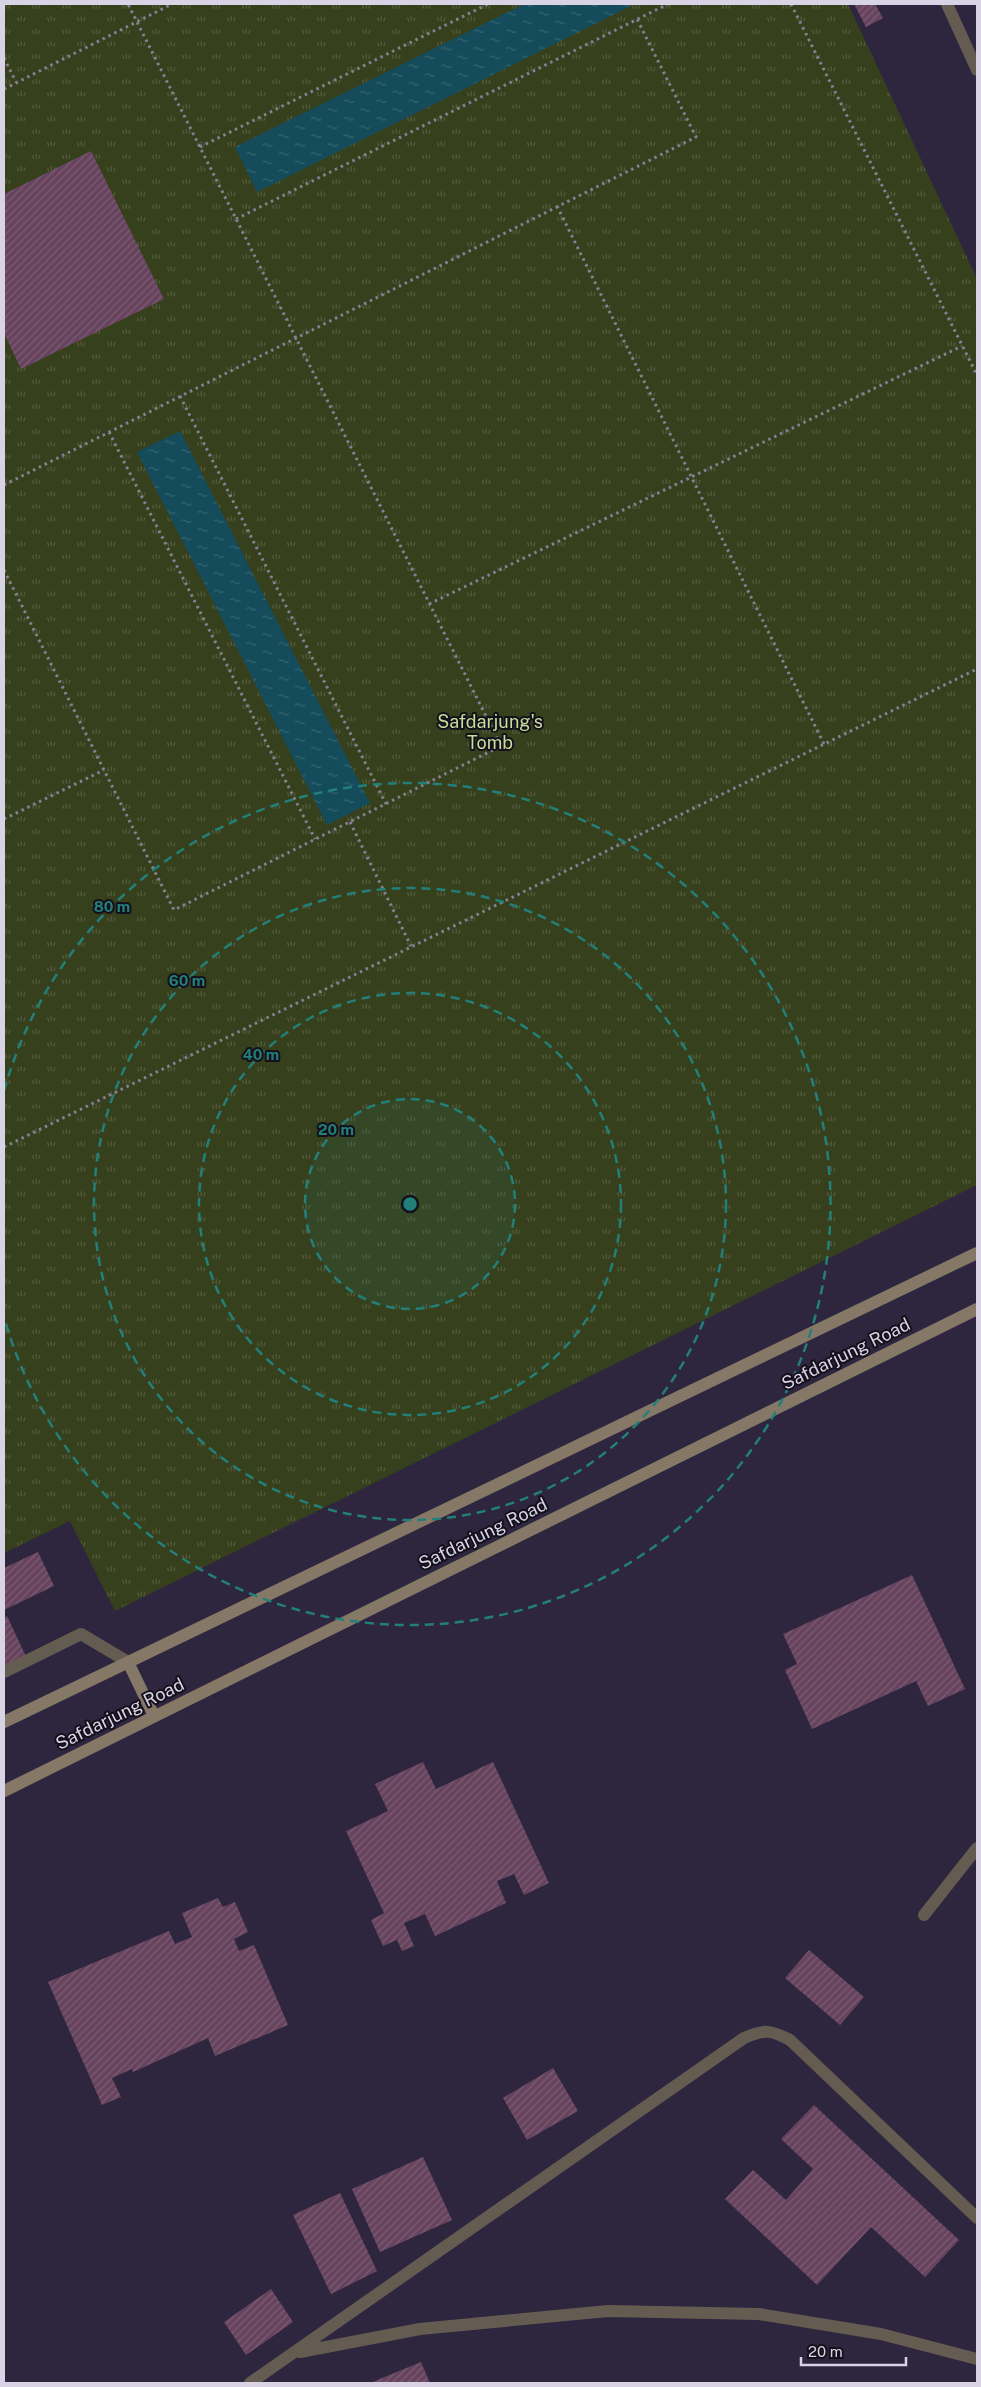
<svg xmlns="http://www.w3.org/2000/svg" width="981" height="2387" viewBox="0 0 981 2387" font-family="'Public Sans',sans-serif">
<defs>
<pattern id="park-tufts" width="24" height="20" patternUnits="userSpaceOnUse" patternTransform="scale(1.25)"><rect width="24" height="20" fill="#37401c"/><path d="M3 7l-1-3M5 7V3M7 7l1-3M15 17l-1-3M17 17v-4M19 17l1-3" fill="none" stroke="#535b3d"/></pattern>
<pattern id="water-ripples" width="26" height="14" patternUnits="userSpaceOnUse" patternTransform="scale(1.25)"><rect width="26" height="14" fill="#154c5b"/><path d="M2 4q2-2 4 0t4 0M15 11q2-2 4 0t4 0" fill="none" stroke="#366572"/></pattern>
<pattern id="building-hatch" width="6" height="6" patternUnits="userSpaceOnUse" patternTransform="scale(1.25)"><rect width="6" height="6" fill="#67435d"/><path d="M-1 1l2-2M0 6l6-6M5 7l2-2" fill="none" stroke="#7c5d74"/></pattern>
</defs>
<rect width="100%" height="100%" fill="#2d263e"/>
<path fill="url(#park-tufts)" d="M4,4H848L977,279V1185L115,1611L70,1521L4,1553Z"/>
<path fill="url(#water-ripples)" d="M524,4H635L257,192L235,147Z
M180,431L370,803L327,825L137,452Z"/>
<path fill="url(#building-hatch)" d="M854,4H875L883,18L866,27Z
M91,151L164,299L21,369L4,333V194Z
M38,1552L54,1586L4,1610V1568Z
M912,1575L965,1689L928,1706L916,1681L812,1729L785,1670L797,1664L783,1634Z
M7,1616L30,1665L4,1677V1618Z
M423,1762L436,1789L493,1762L549,1883L524,1895L514,1874L497,1881L506,1903L435,1936L425,1914L404,1923L414,1946L402,1951L397,1940L383,1946L371,1920L384,1913L346,1831L388,1811L375,1784Z
M218,1898L223,1907L235,1902L248,1932L234,1939L239,1951L254,1945L288,2025L215,2056L208,2038L133,2072L132,2069L112,2078L121,2097L102,2105L48,1982L169,1931L175,1944L192,1937L182,1913Z
M809,1950L864,1997L840,2025L785,1978Z
M553,2068L578,2111L527,2140L503,2098Z
M814,2105L959,2240L925,2277L871,2227L817,2285L725,2199L753,2170L786,2200L813,2169L781,2139Z
M423,2157L452,2220L380,2252L352,2189Z
M340,2193L377,2271L331,2294L293,2215Z
M271,2289L293,2322L246,2355L224,2322Z
M421,2362L430,2383H370Z"/>
<g fill="none" stroke-linecap="round" stroke-linejoin="round">
<path stroke="#868094" stroke-width="3" stroke-dasharray="2.5 4" stroke-linecap="butt" d="M791,4L977,375
M4,58L16,82
M4,89L172,4
M200,147L488,4
M557,206L824,744
M236,219L668,4
M180,396L386,804
M109,432L315,839
M4,485L696,137L637,19
M4,570L174,910L501,746L128,4
M429,604L962,346
M4,819L104,770
M350,822L411,946
M4,1147L977,669"/>
<path stroke="#655c51" stroke-width="12" d="M947,4L977,70
M4,1672L81,1634L128,1662
M924,1915L977,1848"/>
<path stroke="#655c51" stroke-width="12" d="M300,2352L420,2329L608,2311L759,2314L881,2334L977,2359
M250,2383L744,2038C764,2029 771,2030 790,2040L977,2218"/>
<path stroke="#857866" stroke-width="12" d="M128,1662L154,1716
M4,1722L977,1253
M4,1791L977,1309"/>
</g>
<circle cx="410" cy="1204" r="105" fill="#237f7a" fill-opacity=".12"/>
<g fill="none" stroke="#237f7a" stroke-width="2.5" stroke-dasharray="9 6">
<circle cx="410" cy="1204" r="105"/>
<circle cx="410" cy="1204" r="211"/>
<circle cx="410" cy="1204" r="316"/>
<path d="M4 1091A421 421 0 1 1 4 1317"/>
</g>
<g text-anchor="middle" stroke-width="4" stroke-linejoin="round" paint-order="stroke">
<g font-size="18" fill="#c9dc98" stroke="#14111c">
<text x="490" y="728">Safdarjung's<tspan x="490" dy="21">Tomb</tspan></text>
</g>
<g font-size="18" fill="#d9d4e5" stroke="#14111c">
<text transform="translate(846 1354) rotate(-26)" y="6">Safdarjung Road</text>
<text transform="translate(483 1534) rotate(-26)" y="6">Safdarjung Road</text>
<text transform="translate(120 1714) rotate(-26)" y="6">Safdarjung Road</text>
</g>
</g>
<circle cx="410" cy="1204" r="8" fill="#237f7a" stroke="#14111c" stroke-width="2.5"/>
<g font-size="15" text-anchor="middle" font-weight="bold" fill="#237f7a" stroke="#14111c" stroke-width="4" stroke-linejoin="round" paint-order="stroke">
<text x="112" y="912">80 m</text>
<text x="187" y="986">60 m</text>
<text x="261" y="1060">40 m</text>
<text x="336" y="1135">20 m</text>
</g>
<rect width="981" height="2387" fill="none" stroke="#d9d4e5" stroke-width="10"/>
<path d="M801 2357v8h105v-8" fill="none" stroke="#d9d4e5" stroke-width="2.5"/>
<text x="808" y="2357" font-size="15" fill="#d9d4e5" stroke="#14111c" stroke-width="4" paint-order="stroke">20 m</text>
</svg>
